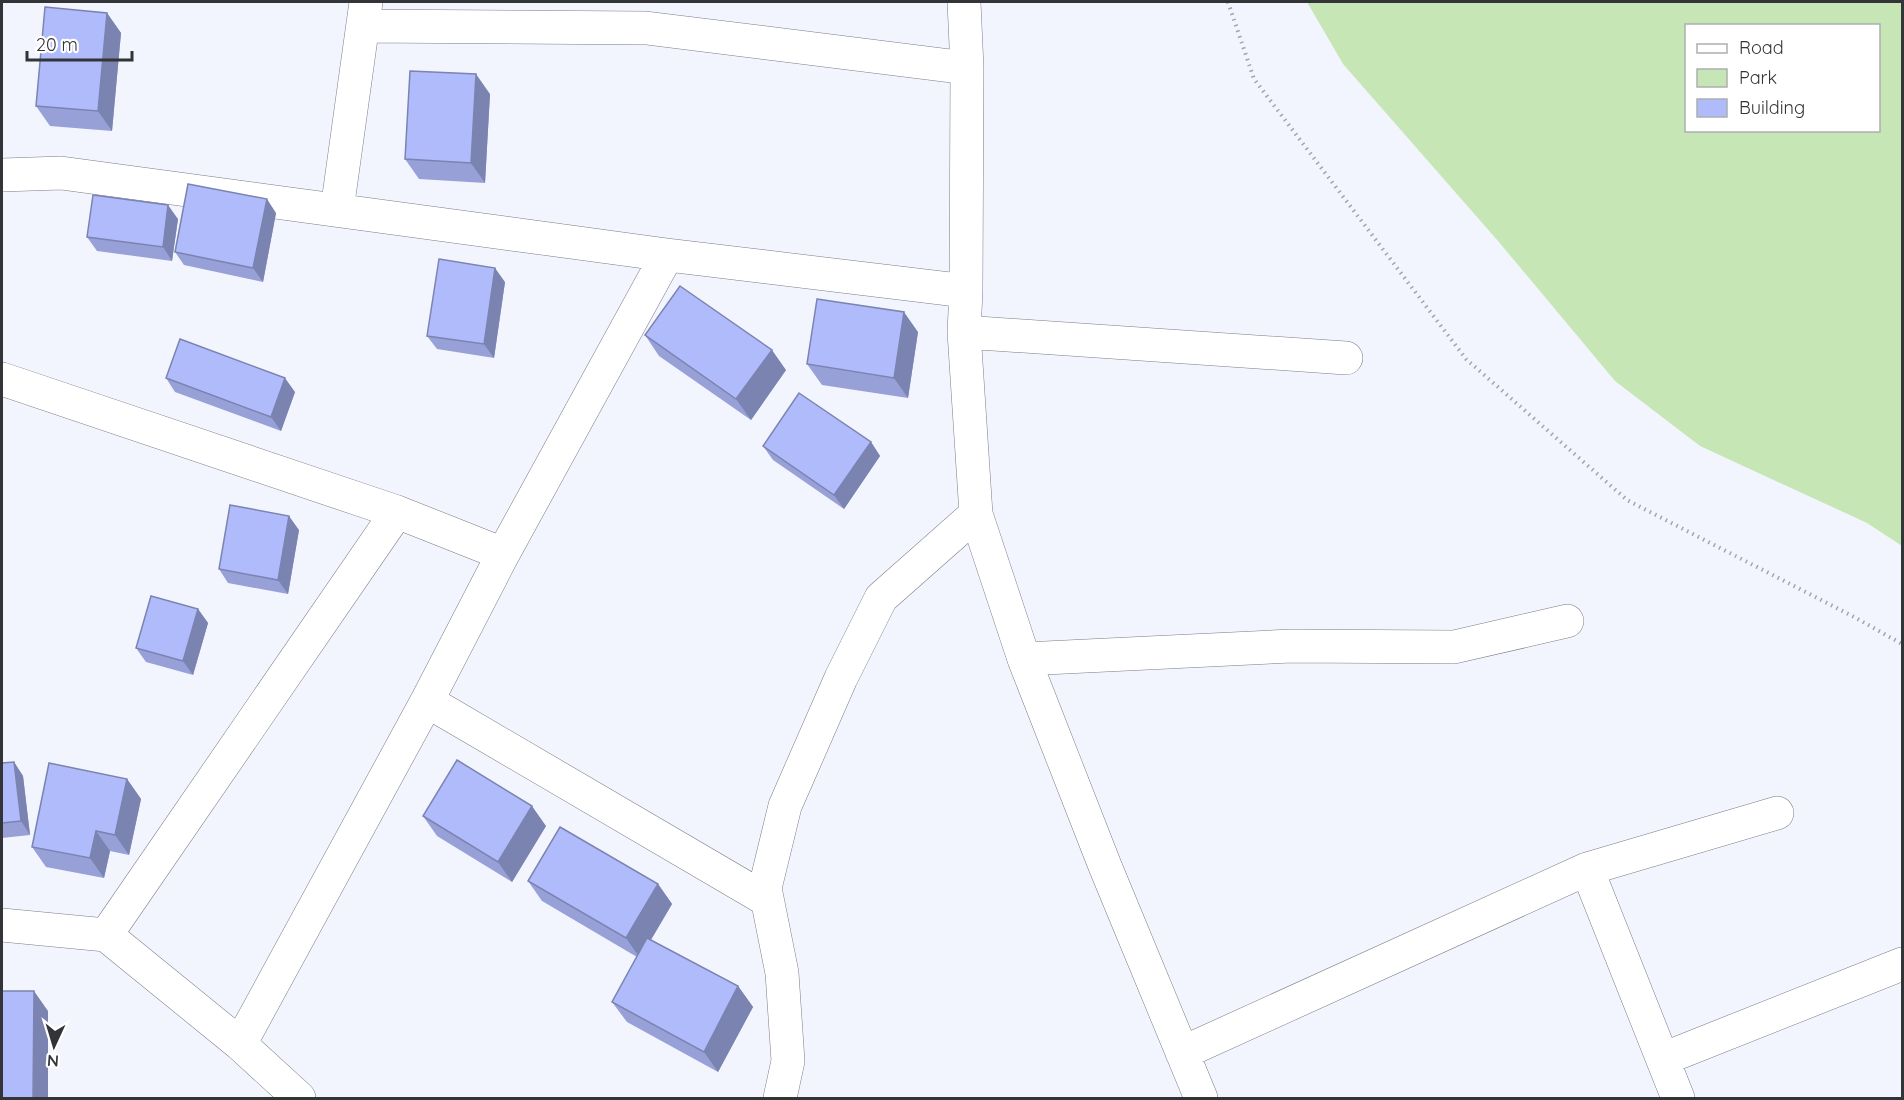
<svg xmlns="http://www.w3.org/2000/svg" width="1904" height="1100" viewBox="0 0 1904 1100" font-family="Quicksand,sans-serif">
<rect width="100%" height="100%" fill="#f3f5fe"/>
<path fill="#c6e7b5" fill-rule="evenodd" d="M1307,2H1902V546L1867,523L1700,446L1615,381L1498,241L1343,64ZM1686,26H1878V130H1686Z"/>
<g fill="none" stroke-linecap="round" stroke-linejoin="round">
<g stroke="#7b7d86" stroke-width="34">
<path id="street" d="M964,2L967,68L966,291L964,332L976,514L1024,659L1105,866L1201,1098
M363,26L646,28L967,68
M2,175L61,173L667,255L966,291
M337,210L366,2
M964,332L1346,358
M2,379L397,512L503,554
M1024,659L1292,646L1454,647L1567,621
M427,701L767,900
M1587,869L1678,1098
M2,925L106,935L240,1044L299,1098
M106,935L397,512
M240,1044L427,701L503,554L667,255
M1182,1053L1587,869L1777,813
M1663,1059L1902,964
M780,1098L788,1061L782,973L765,888L785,806L841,678L881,598L976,514"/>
</g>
<path stroke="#a2a4ab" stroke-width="4" stroke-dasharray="1.5 4.5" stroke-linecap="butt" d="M1228,2L1254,79L1466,359L1627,500L1856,618L1902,644"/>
<use href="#street" stroke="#fff" stroke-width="33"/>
</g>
<path fill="#97a1d8" d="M107,13L121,33L112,131L50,126L36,106Z
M490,94L485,183L419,179L405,159Z
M276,213L263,282L184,265L175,252Z
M178,219L172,261L97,251L87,237Z
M505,282L494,358L437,349L427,336Z
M918,332L908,398L822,385L807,364Z
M645,335L786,370L751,420L659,356Z
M166,378L295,392L281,431L175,392Z
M871,442L880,456L844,509L773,460L763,446Z
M299,530L288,594L228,583L219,569Z
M198,609L208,623L193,675L146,662L136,648Z
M14,762L23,776L30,835L2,838V763Z
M127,779L141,799L129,855L110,851L104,878L46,867L32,847Z
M423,816L546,826L512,882L437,836Z
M528,881L658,884L672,904L651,940L738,986L753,1007L718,1072L627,1022L612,1002L637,957L542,901Z"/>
<path fill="#7b83b0" d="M107,13L121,33L112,131L98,111Z
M476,74L490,94L485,183L471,163Z
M267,199L276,213L263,282L253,268Z
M168,205L178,219L172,261L163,247Z
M495,268L505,282L494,358L484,344Z
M904,312L918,332L908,398L894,378Z
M772,350L786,370L751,420L736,399Z
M285,378L295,392L281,431L271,417Z
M871,442L880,456L844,509L834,495Z
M289,516L299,530L288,594L278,580Z
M198,609L208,623L193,675L183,661Z
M14,762L23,776L30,835L21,821Z
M127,779L141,799L129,855L115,835Z
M532,806L546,826L512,882L498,862Z
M96,831L110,851L104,878L90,858Z
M658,884L672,904L640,958L626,938Z
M738,986L753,1007L718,1072L704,1052Z
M34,991L48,1011V1098H33Z"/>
<path fill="#b0bbfb" stroke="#7b83b0" stroke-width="1.5" d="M45,7L107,13L98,111L36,106Z
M410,71L476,74L471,163L405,159Z
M188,184L267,199L253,268L175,252Z
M93,195L168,205L163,247L87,237Z
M439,259L495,268L484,344L427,336Z
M680,286L772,350L736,399L645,335Z
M817,299L904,312L894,378L807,364Z
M180,339L285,378L271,417L166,378Z
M799,393L871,442L834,495L763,446Z
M230,505L289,516L278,580L219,569Z
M151,596L198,609L183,661L136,648Z
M457,760L532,806L498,862L423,816Z
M14,762L21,821L2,823V763Z
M49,763L127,779L115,835L96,831L90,858L32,847Z
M560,827L658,884L626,938L528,881Z
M647,938L738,986L704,1052L612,1002Z
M2,991H34L33,1098H2Z"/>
<rect width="1904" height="1100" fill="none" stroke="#333438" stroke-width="6"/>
<rect x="1685" y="24" width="195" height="108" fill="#ffffff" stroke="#adaeaf" stroke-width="1.5"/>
<rect x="1697" y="44" width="30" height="9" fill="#ffffff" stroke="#adaeaf" stroke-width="1.5"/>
<text x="1739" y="54" font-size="18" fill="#333438">Road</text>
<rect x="1697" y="69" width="30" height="18" fill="#c6e7b5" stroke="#adaeaf" stroke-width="1.5"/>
<text x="1739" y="84" font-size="18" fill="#333438">Park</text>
<rect x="1697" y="99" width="30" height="18" fill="#b0bbfb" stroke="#adaeaf" stroke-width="1.5"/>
<text x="1739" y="114" font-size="18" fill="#333438">Building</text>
<g transform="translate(54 1046) rotate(184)" stroke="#ffffff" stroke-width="4.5" paint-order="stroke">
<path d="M0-4.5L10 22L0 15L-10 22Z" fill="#333438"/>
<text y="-9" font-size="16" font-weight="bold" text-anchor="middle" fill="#333438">N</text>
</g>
<path d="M27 51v9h105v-9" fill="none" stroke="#333438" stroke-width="3"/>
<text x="36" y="51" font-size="18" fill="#333438" stroke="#ffffff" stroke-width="4.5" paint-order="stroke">20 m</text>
</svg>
